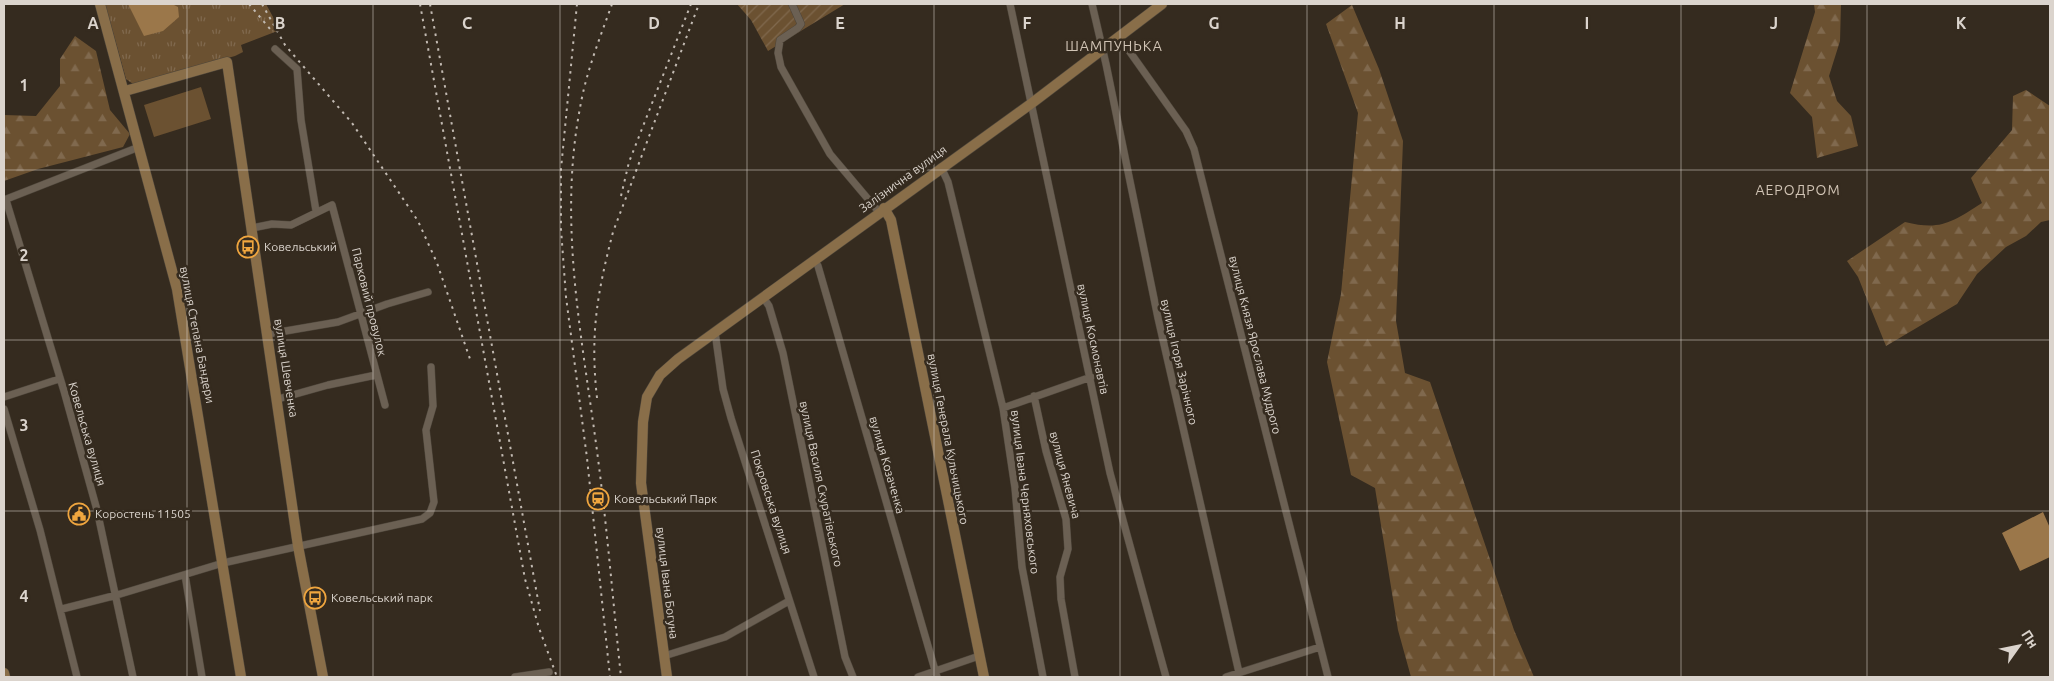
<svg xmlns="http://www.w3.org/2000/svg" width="2054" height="681" viewBox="0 0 2054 681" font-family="Ubuntu,sans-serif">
<defs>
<pattern id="grass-tufts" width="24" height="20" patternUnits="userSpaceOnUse" patternTransform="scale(1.25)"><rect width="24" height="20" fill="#6b5131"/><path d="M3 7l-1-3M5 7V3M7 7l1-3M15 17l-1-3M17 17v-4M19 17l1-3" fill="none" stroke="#80694e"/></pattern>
<pattern id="forest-firs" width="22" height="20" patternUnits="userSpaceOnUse" patternTransform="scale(1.25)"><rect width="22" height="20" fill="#6b5131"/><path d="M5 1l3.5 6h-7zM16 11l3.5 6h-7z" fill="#80694e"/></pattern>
<pattern id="garden-furrows" width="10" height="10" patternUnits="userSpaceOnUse" patternTransform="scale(1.25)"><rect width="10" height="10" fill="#6b5131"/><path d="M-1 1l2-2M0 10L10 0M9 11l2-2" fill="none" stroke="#80694e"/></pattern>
</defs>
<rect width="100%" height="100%" fill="#352b1f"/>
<path fill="url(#grass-tufts)" d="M105,4H266L280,30L241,45L243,52L235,56L133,84L126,79Z"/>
<path fill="url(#forest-firs)" d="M1814,4H1841L1840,41L1829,76L1837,101L1851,116L1858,146L1817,158L1812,117L1790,93L1815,12Z
M1352,5L1379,69L1403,141L1396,321L1405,373L1430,382L1514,630L1534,677H1411L1398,630L1375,488L1351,475L1327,362L1341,294L1358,113L1326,24Z
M75,36L96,51L110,110L130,134L123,147L38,169L4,181V115L36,116L60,86V59Z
M2026,90L2050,106V220L2041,222L2026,236L2006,247L1977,274L1957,304L1886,346L1858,277L1847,261L1905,222C1941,231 1952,222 1982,203L1971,178L2012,130L2013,96Z"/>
<path fill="url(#garden-furrows)" d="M737,4H845L768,51L751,20Z"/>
<path fill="#6b5131" d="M201,87L211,119L154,137L144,105Z"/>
<path fill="#9b774a" d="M128,4L174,5L178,7L179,17L163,31L144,36Z
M2043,512L2050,528V557L2020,571L2002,533Z"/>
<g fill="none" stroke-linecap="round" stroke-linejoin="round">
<g stroke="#4e463b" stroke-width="8">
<path id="street" d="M792,4L801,24L798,28L780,40L778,53L781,67L830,154L879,212
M1010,4L1110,473L1166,677
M1092,4L1106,64L1158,318L1240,677
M1120,38L1186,131L1194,149L1328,677
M275,49L297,69L301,120L316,211
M941,167L948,182L1003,408L1015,488L1022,567L1043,677
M4,200L139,147
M6,200L64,391L97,510L133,677
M252,228L272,224L291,225L332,205L385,405
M814,259L818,266L937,677
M763,297L769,306L783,353L845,657L853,677
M715,332L723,389L731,418L814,677
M268,334L338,322L387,304L428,292
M1034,396L1046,451L1066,519L1068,549L1060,577L1061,599L1075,677
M4,397L59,379
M278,399L328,385L376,375
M1003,408L1091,377
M4,409L40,530L77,677
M185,575L202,677
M62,609L117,595L223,563L422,519L430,513L434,502L426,430L433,406L431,367
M664,656L725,637L789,601
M515,677L549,672
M918,677L979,656
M1226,677L1320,647"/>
</g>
<g stroke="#4e463b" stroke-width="11">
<path id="secondary" d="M100,4L177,289L241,677
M125,91L227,62L298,546L323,677
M884,208L891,220L984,677
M4,673L5,677
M667,677L641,483L643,422L647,397L660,375L678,359L1032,103L1162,4"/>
</g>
<use href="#street" stroke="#6b6053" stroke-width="7"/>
<use href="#secondary" stroke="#896e49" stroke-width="10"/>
<path stroke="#c1b9b1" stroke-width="2" stroke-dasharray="2.5 5" stroke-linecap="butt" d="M249,4L270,29
M262,4L285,45L352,123L418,221L437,263L470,359
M420,4L525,579L539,628L557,677
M430,4L540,611
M577,4L561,169V229L566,297L587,458L610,677
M612,4C600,38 586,72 580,108C558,223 582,337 597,451C607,526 613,602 621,677
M621,196L629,162L691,4
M597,398C590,334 597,294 613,232L699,4"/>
</g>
<path fill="none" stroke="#dbd4cd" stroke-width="1" stroke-opacity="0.55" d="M187,4V677M373,4V677M560,4V677M747,4V677M934,4V677M1120,4V677M1307,4V677M1494,4V677M1681,4V677M1867,4V677M4,170H2050M4,340H2050M4,511H2050"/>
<defs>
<g id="bus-ring" transform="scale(1.125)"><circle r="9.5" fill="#352b1f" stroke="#f0a63f" stroke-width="1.5"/><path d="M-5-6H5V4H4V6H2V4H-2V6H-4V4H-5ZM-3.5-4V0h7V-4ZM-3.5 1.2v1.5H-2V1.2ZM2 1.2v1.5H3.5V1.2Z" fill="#f0a63f"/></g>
<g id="station-ring" transform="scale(1.125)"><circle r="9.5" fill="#352b1f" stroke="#f0a63f" stroke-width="1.5"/><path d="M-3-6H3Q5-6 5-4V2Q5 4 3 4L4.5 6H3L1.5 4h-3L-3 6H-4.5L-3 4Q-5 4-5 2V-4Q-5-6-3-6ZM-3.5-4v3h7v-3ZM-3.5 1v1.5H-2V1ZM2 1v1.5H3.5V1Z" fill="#f0a63f"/></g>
<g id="civic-ring" transform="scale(1.125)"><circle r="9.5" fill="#352b1f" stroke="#f0a63f" stroke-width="1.5"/><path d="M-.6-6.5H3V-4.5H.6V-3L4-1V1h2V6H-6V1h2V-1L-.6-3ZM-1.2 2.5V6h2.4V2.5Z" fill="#f0a63f"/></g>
</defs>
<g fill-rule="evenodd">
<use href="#bus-ring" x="248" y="247"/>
<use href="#station-ring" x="598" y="499"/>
<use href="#civic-ring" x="79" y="514"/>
<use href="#bus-ring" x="315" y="598"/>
</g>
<g text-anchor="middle" stroke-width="5" stroke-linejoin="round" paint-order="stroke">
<g font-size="12" fill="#dbd4cd" stroke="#352b1f">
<text transform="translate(903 179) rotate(-36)" y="4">Залізнична вулиця</text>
<text transform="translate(369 302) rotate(76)" y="4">Парковий провулок</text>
<text transform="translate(197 335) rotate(79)" y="4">вулиця Степана Бандери</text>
<text transform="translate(1093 339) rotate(78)" y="4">вулиця Космонавтів</text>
<text transform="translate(1255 345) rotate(76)" y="4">вулиця Князя Ярослава Мудрого</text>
<text transform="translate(1179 362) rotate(77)" y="4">вулиця Ігоря Зарічного</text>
<text transform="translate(286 368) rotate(81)" y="4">вулиця Шевченка</text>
<text transform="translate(87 434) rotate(74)" y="4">Ковельська вулиця</text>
<text transform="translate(948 439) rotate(79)" y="4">вулиця Генерала Кульчицького</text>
<text transform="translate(887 465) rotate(74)" y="4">вулиця Козаченка</text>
<text transform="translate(1065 475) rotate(75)" y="4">вулиця Яневича</text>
<text transform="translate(821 484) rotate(78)" y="4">вулиця Василя Скуратівського</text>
<text transform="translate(1025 492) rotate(83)" y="4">вулиця Івана Черняховського</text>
<text transform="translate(771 502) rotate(72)" y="4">Покровська вулиця</text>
<text transform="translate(667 583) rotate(83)" y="4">вулиця Івана Богуна</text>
</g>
<g font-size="12" fill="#dbd4cd" stroke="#352b1f" text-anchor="start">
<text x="264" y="251">Ковельський</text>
<text x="614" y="503">Ковельський Парк</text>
<text x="95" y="518">Коростень 11505</text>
<text x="331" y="602">Ковельський парк</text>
</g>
<g font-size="14" letter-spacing="1" fill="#d1c4b5" stroke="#352b1f">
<text x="1114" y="51">ШАМПУНЬКА</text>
<text x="1798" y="195">АЕРОДРОМ</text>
</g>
</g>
<g font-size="16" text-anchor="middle" font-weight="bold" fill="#dbd4cd" stroke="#352b1f" stroke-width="5" stroke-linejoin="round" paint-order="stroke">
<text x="93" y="29">A</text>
<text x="280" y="29">B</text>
<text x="467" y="29">C</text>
<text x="654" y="29">D</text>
<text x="840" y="29">E</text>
<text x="1027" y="29">F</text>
<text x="1214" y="29">G</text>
<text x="1400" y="29">H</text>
<text x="1587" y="29">I</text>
<text x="1774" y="29">J</text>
<text x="1961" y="29">K</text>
<text x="24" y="91">1</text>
<text x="24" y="261">2</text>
<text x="24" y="431">3</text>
<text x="24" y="602">4</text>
</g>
<rect width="2054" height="681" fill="none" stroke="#dbd4cd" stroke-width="10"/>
<g transform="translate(2019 646) rotate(57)" stroke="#352b1f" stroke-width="4" paint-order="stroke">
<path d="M0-4L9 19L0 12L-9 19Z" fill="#dbd4cd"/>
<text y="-8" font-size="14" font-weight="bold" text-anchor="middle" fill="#dbd4cd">Пн</text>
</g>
</svg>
